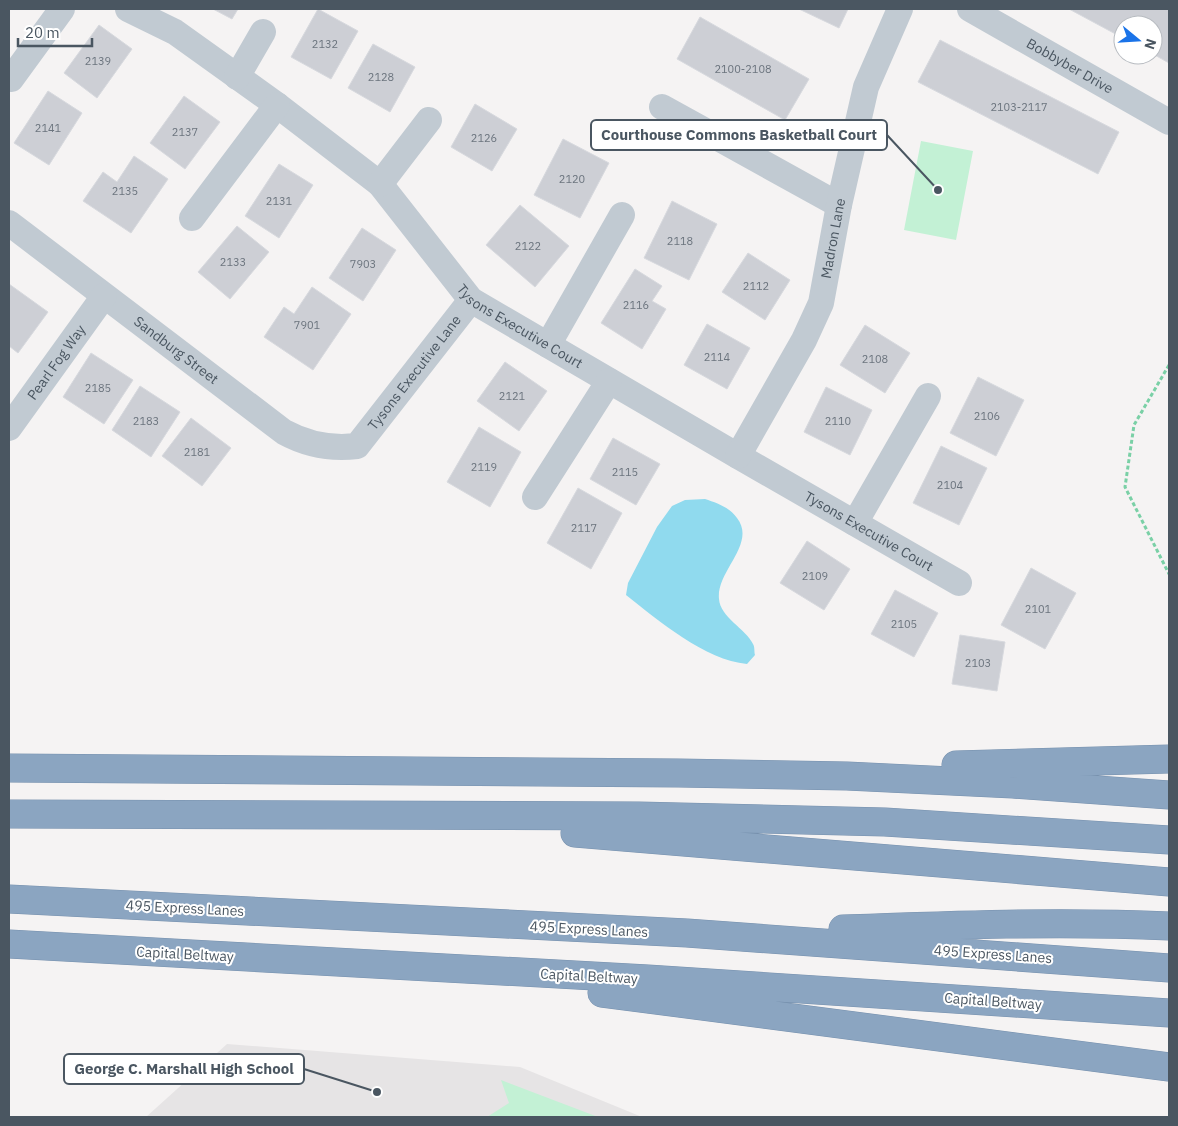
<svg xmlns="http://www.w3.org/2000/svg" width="1178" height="1126" viewBox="0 0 1178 1126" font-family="'IBM Plex Sans',sans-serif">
<rect width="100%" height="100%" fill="#f5f3f3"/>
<path fill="#e6e4e5" d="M227,1044L520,1067L642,1117H146Z"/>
<path fill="#c3f1d5" d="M921,141L973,151L956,240L904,230Z
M501,1080L598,1117H487L509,1103Z"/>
<path fill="#90daee" d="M705,499C717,503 729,507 737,518C757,544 716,571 719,599C720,617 746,629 753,644C755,647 754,652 755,655L747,664C705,660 659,621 626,595L628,583L657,527L672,506L685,500Z"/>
<path fill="#cdcfd5" stroke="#d7d9de" d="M213,9H238L232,19Z
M318,9L358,31L331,79L291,57Z
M799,9H848L839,28Z
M1069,9H1167L1169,10V63L1153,54V25H1123V38Z
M700,17L809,79L785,120L677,59Z
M99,25L132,49L97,98L64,73Z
M940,40L1119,132L1098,174L918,82Z
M373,44L415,67L390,112L348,88Z
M48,91L82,113L49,165L14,143Z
M184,96L220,122L185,169L150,143Z
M475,104L517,129L492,171L451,147Z
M563,139L609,163L580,218L534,195Z
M134,156L168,179L131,233L83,201L103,172L117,182Z
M279,164L313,185L279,238L245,216Z
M672,201L717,224L689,280L644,258Z
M520,205L569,246L535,287L486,245Z
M237,226L269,252L230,299L198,272Z
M362,228L396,250L363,301L329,278Z
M748,253L790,280L765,320L722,292Z
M635,269L662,286L652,301L666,309L642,349L601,323Z
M9,284L48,312L18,353L9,346Z
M312,287L351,314L313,370L264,337L284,307L294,314Z
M707,324L750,348L727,389L684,365Z
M865,325L910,353L885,393L840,365Z
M91,353L133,380L104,424L63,397Z
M505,362L547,391L519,431L477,401Z
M978,377L1024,400L996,456L950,433Z
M140,386L180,412L151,457L112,430Z
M826,387L872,410L850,455L804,432Z
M191,418L231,448L202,486L162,456Z
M479,427L521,452L490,507L447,482Z
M613,438L660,464L636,505L590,479Z
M941,446L987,468L959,525L913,503Z
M578,488L622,513L591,569L547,543Z
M807,541L850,569L824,610L780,583Z
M1031,568L1076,593L1045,649L1001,625Z
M895,590L938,613L914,657L871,634Z
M960,635L1005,642L997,691L952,684Z"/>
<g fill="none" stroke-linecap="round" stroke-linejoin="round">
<g stroke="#7690ad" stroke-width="29">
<path id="highway" d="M956,765L1169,759
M9,768L679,773L847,776L1013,784L1169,795
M9,814L639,816L885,822L1169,840
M575,833L1169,882
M9,899L687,933L1169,968
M843,929C952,925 1061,921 1169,926
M9,944L648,979L1169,1013
M602,993L1169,1067"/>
</g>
<path stroke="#7ad0a6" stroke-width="3" stroke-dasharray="4 2.5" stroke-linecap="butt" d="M1169,365L1134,425L1125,487L1169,574"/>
<g stroke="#c1cad2" stroke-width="26">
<path id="s1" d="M128,9L175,32L277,105L380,184L471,300L738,456L959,583"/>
<path id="s2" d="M970,9L1169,122"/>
<path d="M237,77L263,32"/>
<path d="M11,79L62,9"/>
<path d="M662,107L839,205"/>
<path d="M380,184L429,120"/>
<path d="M192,218L277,105"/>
<path id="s3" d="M9,223L284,432C306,444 332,449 357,446L471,300"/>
<path d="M548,345L622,215"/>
<path id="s4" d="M9,428L104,296"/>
<path id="s5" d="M738,456L804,340L821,303L839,205L866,87L900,9"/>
<path d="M535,497L609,381"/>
<path d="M855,523L928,396"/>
</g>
<use href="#highway" stroke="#8ba5c1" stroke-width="28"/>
</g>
<g text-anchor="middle" stroke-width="4" stroke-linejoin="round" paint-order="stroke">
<g font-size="11" fill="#6b747e">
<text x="325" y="48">2132</text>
<text x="98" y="65">2139</text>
<text x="743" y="73">2100-2108</text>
<text x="381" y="81">2128</text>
<text x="1019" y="111">2103-2117</text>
<text x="48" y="132">2141</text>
<text x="185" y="136">2137</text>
<text x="484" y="142">2126</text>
<text x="572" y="183">2120</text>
<text x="125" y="195">2135</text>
<text x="279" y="205">2131</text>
<text x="680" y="245">2118</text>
<text x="528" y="250">2122</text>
<text x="233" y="266">2133</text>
<text x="363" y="268">7903</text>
<text x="756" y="290">2112</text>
<text x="636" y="309">2116</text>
<text x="307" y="329">7901</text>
<text x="717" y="361">2114</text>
<text x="875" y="363">2108</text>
<text x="98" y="392">2185</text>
<text x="512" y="400">2121</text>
<text x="987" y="420">2106</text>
<text x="146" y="425">2183</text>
<text x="838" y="425">2110</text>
<text x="197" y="456">2181</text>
<text x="484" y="471">2119</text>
<text x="625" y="476">2115</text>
<text x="950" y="489">2104</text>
<text x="584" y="532">2117</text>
<text x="815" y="580">2109</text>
<text x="1038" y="613">2101</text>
<text x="904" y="628">2105</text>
<text x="978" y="667">2103</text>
</g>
<g font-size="14" fill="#4a5661" stroke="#fff">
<text dy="5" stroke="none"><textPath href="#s2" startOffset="115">Bobbyber Drive</textPath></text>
<text dy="5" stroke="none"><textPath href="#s5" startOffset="240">Madron Lane</textPath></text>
<text dy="5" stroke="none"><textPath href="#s1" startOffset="510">Tysons Executive Court</textPath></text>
<text dy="5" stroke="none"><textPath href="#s3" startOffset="210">Sandburg Street</textPath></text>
<text dy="5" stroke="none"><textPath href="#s4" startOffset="81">Pearl Fog Way</textPath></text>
<text dy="5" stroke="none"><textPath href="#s3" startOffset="514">Tysons Executive Lane</textPath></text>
<text dy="5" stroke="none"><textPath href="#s1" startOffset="915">Tysons Executive Court</textPath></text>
<text transform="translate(185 908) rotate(3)" y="5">495 Express Lanes</text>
<text transform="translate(589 929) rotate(3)" y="5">495 Express Lanes</text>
<text transform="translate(185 954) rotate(3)" y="5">Capital Beltway</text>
<text transform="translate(993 954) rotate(4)" y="5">495 Express Lanes</text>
<text transform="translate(589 976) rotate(3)" y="5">Capital Beltway</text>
<text transform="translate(993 1001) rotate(4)" y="5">Capital Beltway</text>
</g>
</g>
<path fill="none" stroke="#4a5661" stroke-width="2" d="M938 190L887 135M377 1092L304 1069"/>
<g fill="#4a5661" stroke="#fff" stroke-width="2">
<circle cx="938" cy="190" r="5"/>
<circle cx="377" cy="1092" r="5"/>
</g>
<g fill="#fff" stroke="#4a5661" stroke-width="2">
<rect x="591" y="120" width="296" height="30" rx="5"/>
<rect x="64" y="1054" width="240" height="30" rx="5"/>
</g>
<g font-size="15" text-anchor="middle" font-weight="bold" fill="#4a5661">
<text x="739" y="140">Courthouse Commons Basketball Court</text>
<text x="184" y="1074">George C. Marshall High School</text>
</g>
<rect width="1178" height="1126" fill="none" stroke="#4a5661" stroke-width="20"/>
<g transform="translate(1138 40) rotate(108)"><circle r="24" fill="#ffffff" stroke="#b7bbc0"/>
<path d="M0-4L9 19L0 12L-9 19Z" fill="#1a73e8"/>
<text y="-8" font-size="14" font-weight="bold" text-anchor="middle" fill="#4a5661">N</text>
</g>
<path d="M18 38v8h74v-8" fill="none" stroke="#4a5661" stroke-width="2.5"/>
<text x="25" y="38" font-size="15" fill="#4a5661" stroke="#ffffff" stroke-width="4" paint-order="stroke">20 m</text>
</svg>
